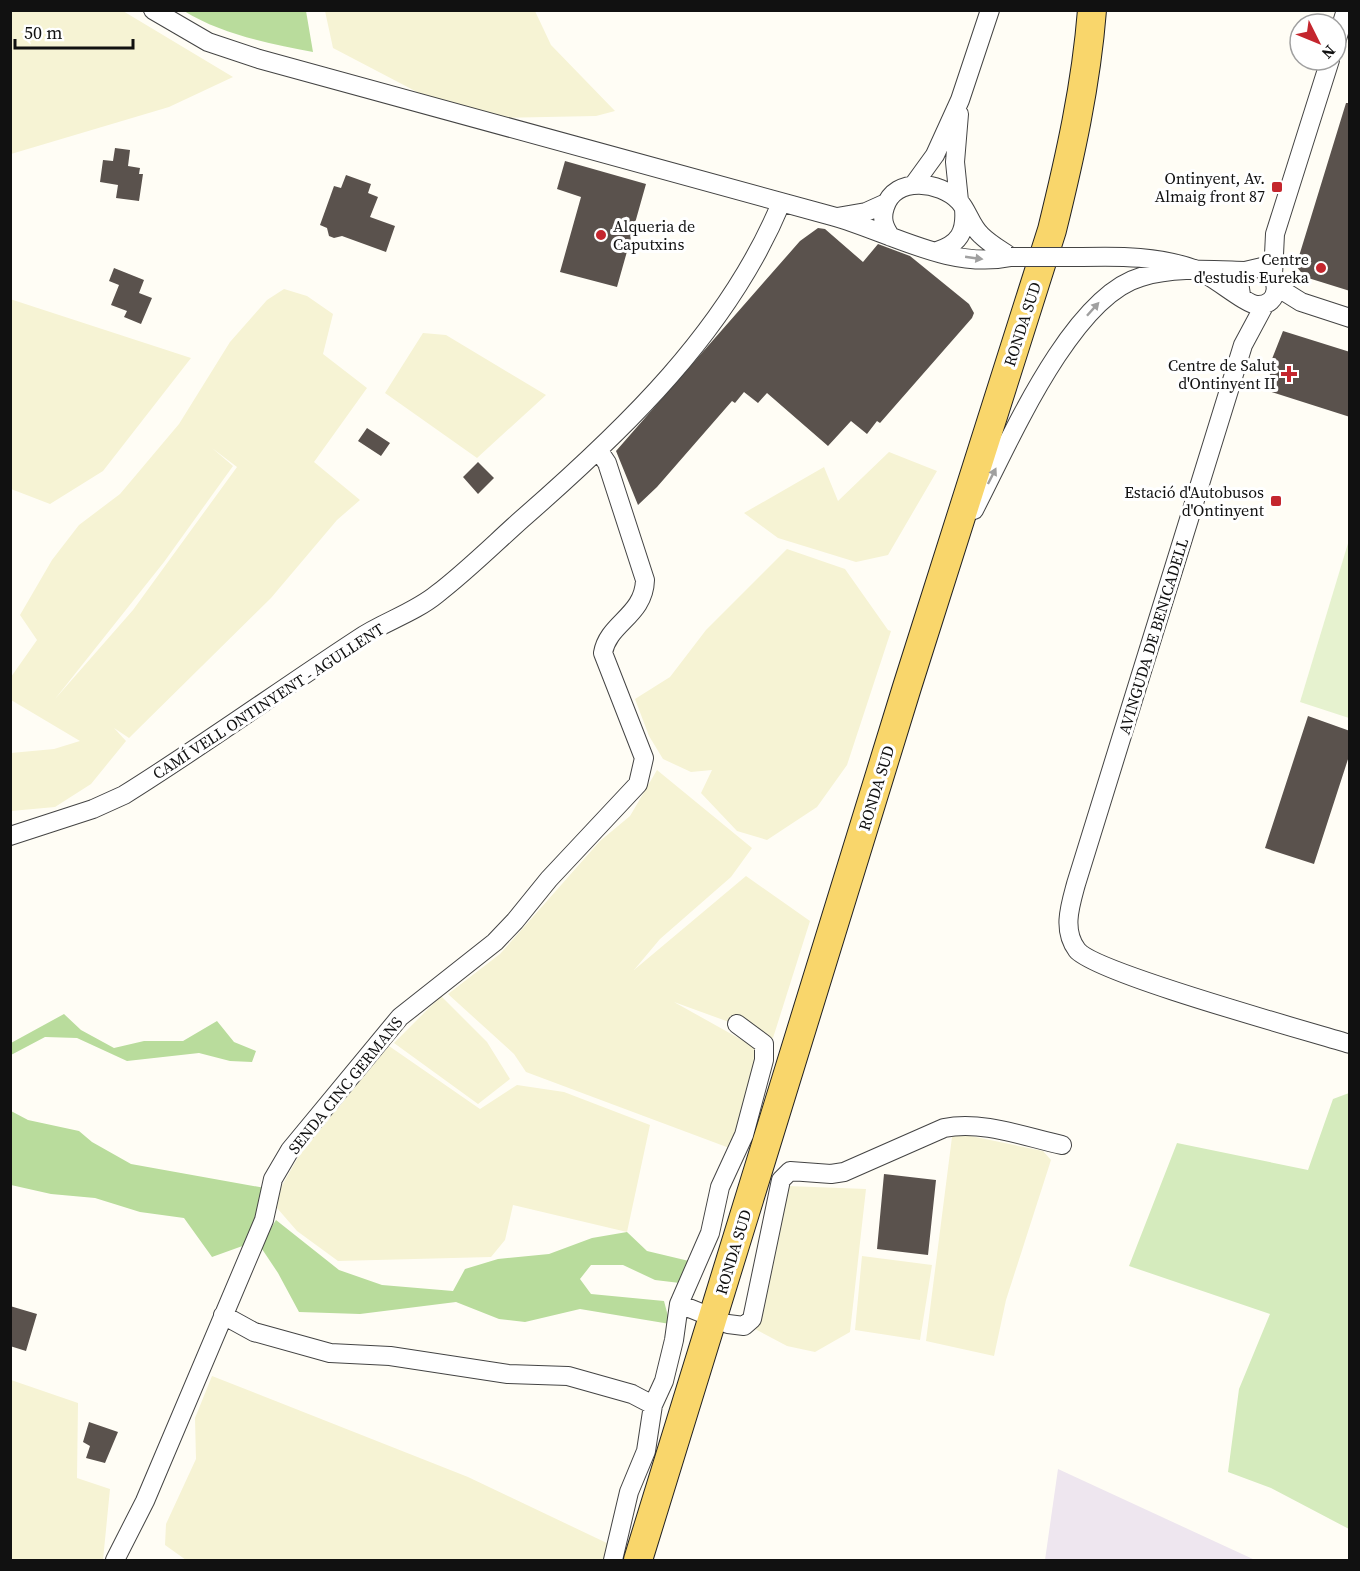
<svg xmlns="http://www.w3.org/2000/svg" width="1360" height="1571" viewBox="0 0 1360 1571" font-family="'Source Serif 4',serif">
<rect width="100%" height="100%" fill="#fffdf5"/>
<path fill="#eee6ef" d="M1058,1469L1255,1560H1045Z"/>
<path fill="#f6f3d4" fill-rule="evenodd" d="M11,10L123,11L233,77L169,107L11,154Z
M325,11H535L551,45L615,111L596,116L498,118L419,93L333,48Z
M284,289L307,296L333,314L323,354L367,388L314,462L360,500L337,520L271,598L129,738L114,728L126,741L91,784L55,807L11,811V753L54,749L80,741L11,700V677L37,640L20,615L52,560L79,525L120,494L179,424L230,342L267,300ZM212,448L237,467L133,610L55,699L164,562L233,466Z
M10,299L191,358L103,471L50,504L11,489Z
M423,333L446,335L546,395L477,458L385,393Z
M889,452L937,471L888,555L856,562L778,538L744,513L824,467L838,501Z
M787,549L845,569L888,630L891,631L847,765L817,807L767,840L737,831L701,793L712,770L691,772L663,759L649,736L635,699L670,677L706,630Z
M657,770L752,848L731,877L660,939L634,970L746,876L810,921L773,1038L674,1002L760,1050L732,1149L526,1072L514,1054L448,994L500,954L600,841L630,816Z
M441,996L487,1042L510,1079L478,1104L394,1043Z
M389,1046L480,1109L517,1085L564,1092L650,1125L627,1232L513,1205L505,1240L491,1257L338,1261L297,1231L277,1208L280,1189L301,1152Z
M961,1134L1043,1151L1051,1160L1006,1300L994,1356L926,1341L952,1137Z
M788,1186L866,1189L850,1332L815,1352L787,1346L755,1329Z
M862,1256L932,1265L920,1340L855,1330Z
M212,1376L468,1477L611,1545L608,1560H186L165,1545L166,1524L196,1459L195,1418Z
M11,1380L78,1403L77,1478L110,1489L103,1560H11Z"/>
<path fill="#d5ebbd" d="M1349,1093H1350L1349,1529L1271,1488L1228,1472L1239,1389L1270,1314L1129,1266L1177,1143L1308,1170L1333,1099Z"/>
<path fill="#b9dc9c" d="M184,11H306L313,52C270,44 221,34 184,11Z
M64,1014L81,1030L114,1048L144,1041H183L217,1021L234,1042L256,1051L252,1062L230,1061L199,1053L127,1061L77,1038L45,1037L11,1055V1043Z
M11,1111L28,1120L79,1131L92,1142L131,1164L265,1188L248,1244L212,1257L184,1218L140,1212L95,1198L51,1194L11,1185Z
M276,1220L339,1270L382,1285L453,1291L465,1269L498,1259L549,1254L592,1238L627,1232L647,1251L689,1261L680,1283L655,1280L623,1265H591L580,1279L591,1294L664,1301L670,1324L580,1309L525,1322L499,1319L456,1302L360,1314L299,1312L278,1273L260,1246Z"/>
<path fill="#e6f2cf" d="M1349,540V718L1300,702Z"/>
<path fill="#5a524d" d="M1346,103H1350V291L1305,277L1296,266Z
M115,148L130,150L128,166L140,168L139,174H143L139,201L116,198L118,185L100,182L103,160L113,161Z
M565,161L646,184L617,287L560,272L581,197L557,189Z
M346,175L371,184L368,193L378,197L370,217L395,226L386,252L342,236L334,238L329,236L327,228L320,225L334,186L341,188Z
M818,228L825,229L863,262L878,244L910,256L969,304L974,313L972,318L880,423L877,421L867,434L851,421L828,446L767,393L758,403L744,392L735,403L732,401L657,487L638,505L616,451L800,241Z
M114,268L144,280L139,293L152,298L141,324L124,317L127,311L111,305L119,285L109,281Z
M1283,331L1350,352V417L1265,390L1271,371L1268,369Z
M367,428L390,443L381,456L358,441Z
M478,462L494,478L478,494L463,477Z
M1308,716L1350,731V753L1314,864L1265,848Z
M884,1174L936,1180L928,1255L877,1249Z
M10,1306L37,1314L26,1351L10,1346Z
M89,1422L118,1432L105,1463L86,1458L90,1446L83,1442Z"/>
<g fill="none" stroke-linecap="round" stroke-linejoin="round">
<g stroke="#444" stroke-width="20">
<path id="street" d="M153,10L208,42L259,59C450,112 641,165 832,216C890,232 949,270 1011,257
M1336,42L1346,10
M959,114L955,162L959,201
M914,184L935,155L960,100L990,10
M837,217L866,212L886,203
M891,237C884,227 881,219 885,207C895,176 940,181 959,201C968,211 971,226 981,235C990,244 1001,250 1011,257
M937,251C959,244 966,232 964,209
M1082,257C1120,256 1160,256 1197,270C1212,275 1245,304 1257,305C1281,306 1281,276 1262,267L1245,271L1239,282L1241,295
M1273,275L1275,234L1330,60
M1277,287L1301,302L1350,318
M1265,304L1243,345L1076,884C1070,906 1062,930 1077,950C1095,973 1308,1031 1350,1044
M974,510C1007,447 1070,297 1141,277C1174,267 1211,270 1245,271
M10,836L93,809L124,795C204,745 280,690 358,639C383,622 414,613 437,594C467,571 494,544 522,519C624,430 728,331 781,203
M679,1304L704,1314
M223,1315L254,1332L330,1353L390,1356L508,1374L568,1376L632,1394L653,1405
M728,1324L744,1326L752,1319L781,1180L790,1171L831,1174L844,1172L944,1128C982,1120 1025,1137 1062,1145
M115,1560L145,1501L264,1220L273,1179L290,1150L400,1017L495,942L515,921L549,879L638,784L644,758L603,653C608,623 644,616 645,580L607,463L599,451
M613,1560L629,1492L646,1451L653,1405L664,1381L674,1340L679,1304L710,1233L720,1187L744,1135L764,1060V1044L737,1024"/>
</g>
<g stroke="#222" stroke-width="30">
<path id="primary" d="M638,1560L907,687L1052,230C1070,157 1086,86 1092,10"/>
</g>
<use href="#street" stroke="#fff" stroke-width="18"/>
<use href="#primary" stroke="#f9d66b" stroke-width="28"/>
<g stroke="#444" stroke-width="20" stroke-linecap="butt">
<path id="street-bridge" d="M1011,257H1082"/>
</g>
<use href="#street-bridge" stroke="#fff" stroke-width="18"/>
</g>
<defs><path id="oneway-solid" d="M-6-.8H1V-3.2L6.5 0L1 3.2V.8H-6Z" transform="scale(1.5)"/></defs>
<g fill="#a0a0a0">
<use href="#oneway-solid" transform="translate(974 258) rotate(8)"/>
<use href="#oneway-solid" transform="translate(1093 309) rotate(-48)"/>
<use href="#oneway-solid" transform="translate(992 476) rotate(-63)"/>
</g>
<g fill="#c4262e" stroke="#fff" stroke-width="2">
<rect x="1271" y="181" width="12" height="12" rx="3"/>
<circle cx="601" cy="235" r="6"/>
<circle cx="1321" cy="268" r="6"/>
<path d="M1286 365h6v6h6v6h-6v6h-6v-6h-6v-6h6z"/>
<rect x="1270" y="495" width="12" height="12" rx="3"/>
</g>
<g text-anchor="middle" stroke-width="6" stroke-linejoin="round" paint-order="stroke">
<g font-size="16" fill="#111" stroke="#fff" text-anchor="end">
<text x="1265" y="184">Ontinyent, Av.<tspan x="1265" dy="18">Almaig front 87</tspan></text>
<text x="613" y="232" text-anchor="start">Alqueria de<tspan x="613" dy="18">Caputxins</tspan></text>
<text x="1309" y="265">Centre<tspan x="1309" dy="18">d'estudis Eureka</tspan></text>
<text x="1276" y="371">Centre de Salut<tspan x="1276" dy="18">d'Ontinyent II</tspan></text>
<text x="1264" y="498">Estació d'Autobusos<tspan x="1264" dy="18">d'Ontinyent</tspan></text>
</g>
<g font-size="16" fill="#111" stroke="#fff">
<text transform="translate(1022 324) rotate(-72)" y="6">RONDA SUD</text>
<text transform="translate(1153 636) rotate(-73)" y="6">AVINGUDA DE BENICADELL</text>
<text transform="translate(268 701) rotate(-33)" y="6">CAMÍ VELL ONTINYENT - AGULLENT</text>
<text transform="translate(876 788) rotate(-73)" y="6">RONDA SUD</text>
<text transform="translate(345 1085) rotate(-51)" y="6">SENDA CINC GERMANS</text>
<text transform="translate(733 1252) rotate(-73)" y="6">RONDA SUD</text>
</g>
</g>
<rect width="1360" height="1571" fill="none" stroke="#111111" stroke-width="24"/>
<g transform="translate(1318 42) rotate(133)"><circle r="28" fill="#ffffff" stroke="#a0a0a0" stroke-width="1.5"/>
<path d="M0-4.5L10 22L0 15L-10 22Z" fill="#c4262e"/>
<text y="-9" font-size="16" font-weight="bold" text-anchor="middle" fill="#111111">N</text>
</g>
<path d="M15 39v9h118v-9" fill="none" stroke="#111111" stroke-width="3"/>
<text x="24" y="39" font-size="18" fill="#111111" stroke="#ffffff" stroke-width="4.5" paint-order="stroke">50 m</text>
</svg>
